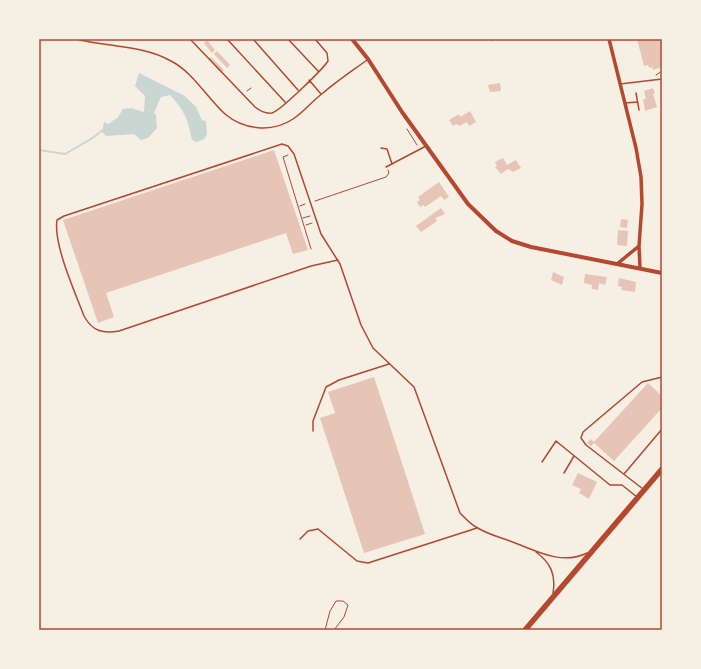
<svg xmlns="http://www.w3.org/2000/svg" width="701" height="669" viewBox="0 0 701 669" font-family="'Source Sans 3',sans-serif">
<rect width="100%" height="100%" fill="#f6efe4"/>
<path fill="#c9d6d2" d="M139,73L185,96L196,107L202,120L206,121L207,134L204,139L197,142L192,140C188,119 184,110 170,95L161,97L154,113L156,115L157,128L148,138L141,140L134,134L106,136L102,132L104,122L108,124L115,122L123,109L131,108L144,112L145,96L135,86Z"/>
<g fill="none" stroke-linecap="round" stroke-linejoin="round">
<path stroke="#c9d6d2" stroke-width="2" d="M110,124L117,119
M39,150L65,154L91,139L103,130"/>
</g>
<path fill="#e6c5b7" d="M637,39H662V67L653,70L652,67L649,68L648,65L644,66Z
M207,40L215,50L212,53L204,43Z
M217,51L230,65L227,68L214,54Z
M211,57L224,70L221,73L208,59Z
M500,83L501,91L490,92L488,85Z
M653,88L655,93L653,94L657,107L645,111L643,99H646L644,91Z
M470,111L476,122L469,126L467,122L459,126L457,124L453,126L449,120L459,114L460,117Z
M274,150L308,250L293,254L286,233L106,293L114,317L98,323L63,220Z
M503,158L507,165L516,160L521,168L513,172L508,169L501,174L495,167L497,166L495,162Z
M439,182L449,197L444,200L441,196L425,207L423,205L420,207L417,202L420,200L418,197Z
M441,208L445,214L435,218L437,221L421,232L416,226Z
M621,219L628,220L627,228L620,227Z
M618,230L628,231L627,246L617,245Z
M553,272L564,277L562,285L551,280Z
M585,274L607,277L605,285L599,283L598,290L592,289V285L584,283Z
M619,278L636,282L635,292L621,290L622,287L618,286Z
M374,377L425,534L364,553L320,418L335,413L328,392Z
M648,383L662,396V408L614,461L594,443L591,446L587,443L591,439L594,442Z
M578,473L597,482L589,499L579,493L581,489L572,485Z"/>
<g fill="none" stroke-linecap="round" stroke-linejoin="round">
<path stroke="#b5482f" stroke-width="1" d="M656,75L662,71
M247,91L251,88
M407,129L417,145
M288,155L283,157L311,249
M315,201L386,177L389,173L388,170
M300,206L305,204
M303,218L310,216
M306,225L312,223
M325,630L330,611L336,601H343L348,605L344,617L334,630"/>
<path stroke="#b5482f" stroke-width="1.5" d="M76,39C107,47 143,45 171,61C193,72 207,98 225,114C244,130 272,133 293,119C304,112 312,101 323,93C337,81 352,71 367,60
M190,39L255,107C260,111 265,114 272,113C281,110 322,70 328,61L327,53L315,39
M227,39L285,102
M253,39L298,90
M288,39L318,71
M492,39V40
M309,80L321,94
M620,84L662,79
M636,93L639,110
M625,103L637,102
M381,148L387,149L392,164
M386,167L426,146
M338,260L311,266L119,331C103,334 92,331 84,316C75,292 53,244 57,220L64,216L282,144L288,146L294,154L321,234L340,264L361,325L373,348L414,387L460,513C465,518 470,524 476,527C487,534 499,537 510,541C535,550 561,566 587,553
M313,431V421L326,387L339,380L389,364
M542,462L556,441L610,485H622L637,497
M564,473L574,456
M624,474L662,429
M643,489L586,445L581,438L583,432L642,382L662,377
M300,539L308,531L318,529L357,561L368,563L477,528
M536,552C551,563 556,575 553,593
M383,630H391"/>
<path stroke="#b5482f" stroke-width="3.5" d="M609,39L636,148L641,177L642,204L639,246L640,268
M617,264L639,246"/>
<path stroke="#b5482f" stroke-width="4" d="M352,39L368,59L402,112L468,204L496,231L512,241L531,247L662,273"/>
<path stroke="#b5482f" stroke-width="5.5" d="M525,630L662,469"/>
</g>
<rect width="701" height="669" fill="none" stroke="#f6efe4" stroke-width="80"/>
<rect x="40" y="40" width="621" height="589" fill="none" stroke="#b5482f" stroke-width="1.5"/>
</svg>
